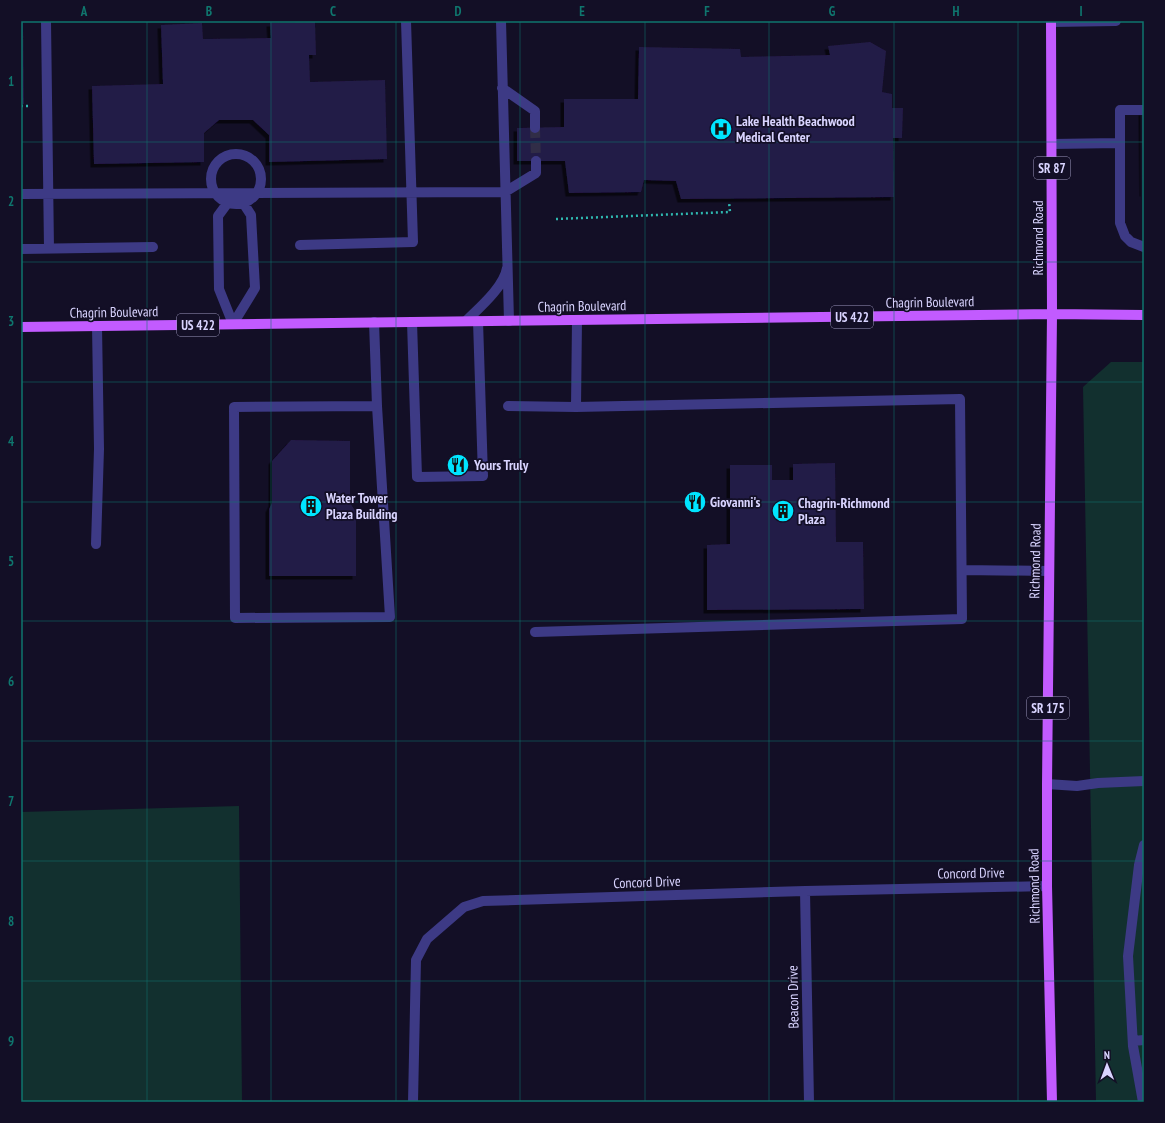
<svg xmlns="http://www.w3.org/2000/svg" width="1165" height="1123" viewBox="0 0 1165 1123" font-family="'PT Sans Narrow',sans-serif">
<defs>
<filter id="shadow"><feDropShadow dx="-3.5" dy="3.5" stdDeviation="0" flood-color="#0009"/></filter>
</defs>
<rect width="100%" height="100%" fill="#130f26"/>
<path fill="#12302f" d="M1111,362H1144V1102H1096L1083,387Z
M239,806L242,1102H21V812Z"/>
<path fill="#241b47" filter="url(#shadow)" d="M21,21H23L24,104H21Z
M315,22L316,55H309L310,82L385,80L387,159L269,162V135L253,120H219L204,133V162L94,164L92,86L163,84L161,25L202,23L203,39L271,38L270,23Z
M870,42L886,51L882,92L892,94V108H903L902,138H893L894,197L681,199L676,181L644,180L641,192L569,193L565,161H517V128L564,127V99H638L639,47L740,49L741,57L830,55L828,46Z
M1142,112H1144V193H1143Z
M291,440L350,441V503L356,512V576H269V509L272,503V461Z
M835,463L836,542H863L864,609L707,610V545L730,544V465H772V480H793V464Z"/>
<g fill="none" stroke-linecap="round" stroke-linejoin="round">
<path stroke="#312d47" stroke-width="10" stroke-dasharray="10 5" stroke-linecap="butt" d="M535,128L536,161"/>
<path stroke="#2fb8b0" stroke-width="2.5" stroke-dasharray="2 3" stroke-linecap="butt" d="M21,106H31
M556,219L730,212L729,202"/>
<path stroke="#3d3a85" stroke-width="10" d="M46,21L49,249
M501,21L509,321
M1051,22L1116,21
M502,88L535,111V128
M1144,110H1120V223L1125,236L1131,242L1144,247
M1052,144L1119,143
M211 179a25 25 0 1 1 50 0a25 25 0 1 1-50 0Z
M21,194L505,192L536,173V161
M232,197L218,216L219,289L233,324
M300,245L413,242L406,21
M21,249L153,247
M466,321C479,308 504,287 507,268
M374,322L377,406L234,407L235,618L390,617L377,406
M412,322L417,477L483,476L478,321
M233,324L255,288L251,215L240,198
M508,406L576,407
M96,544L99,449L97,326
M962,570L1049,571
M535,632L962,619L960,399L576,407L577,320
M1047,784L1077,786L1098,783L1144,781
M805,891L809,1102
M1133,1041L1144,1040
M413,1102L416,960L427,939L464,907L483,901L805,891L1047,886
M1143,1102L1133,1046L1128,956L1139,865L1144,845"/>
<path stroke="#c25bff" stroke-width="10" d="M1051,21L1052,314L1047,784V886L1052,1102
M21,327L1052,314L1144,315"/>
</g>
<path fill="none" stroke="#0f766e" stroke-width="1" stroke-opacity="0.55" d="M147,21V1102M271,21V1102M396,21V1102M520,21V1102M645,21V1102M769,21V1102M894,21V1102M1018,21V1102M21,142H1144M21,262H1144M21,382H1144M21,502H1144M21,621H1144M21,741H1144M21,861H1144M21,981H1144"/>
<defs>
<g id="hospital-disc" transform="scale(1.15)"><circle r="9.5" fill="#00e5ff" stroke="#130f26"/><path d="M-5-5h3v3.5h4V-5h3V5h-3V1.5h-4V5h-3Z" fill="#111"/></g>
<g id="restaurant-disc" transform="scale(1.15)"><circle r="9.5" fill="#00e5ff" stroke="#130f26"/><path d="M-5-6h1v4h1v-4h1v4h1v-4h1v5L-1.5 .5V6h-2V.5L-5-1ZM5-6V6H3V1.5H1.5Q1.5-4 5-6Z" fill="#111"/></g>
<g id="building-disc" transform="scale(1.15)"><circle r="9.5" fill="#00e5ff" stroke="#130f26"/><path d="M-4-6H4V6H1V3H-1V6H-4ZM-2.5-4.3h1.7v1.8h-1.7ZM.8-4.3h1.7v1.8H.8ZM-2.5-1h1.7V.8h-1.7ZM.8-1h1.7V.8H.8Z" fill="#111"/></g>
</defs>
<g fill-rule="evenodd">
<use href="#hospital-disc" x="721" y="129"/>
<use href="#restaurant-disc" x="458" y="465"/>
<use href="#restaurant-disc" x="695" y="502"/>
<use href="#building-disc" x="311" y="506"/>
<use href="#building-disc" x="783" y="511"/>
</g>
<g text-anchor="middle" stroke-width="3.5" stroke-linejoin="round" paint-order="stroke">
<g fill="#130f26" stroke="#9e99be" stroke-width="1">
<rect x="1034" y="157" width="36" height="22" rx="3"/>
<rect x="831" y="306" width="42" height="22" rx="3"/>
<rect x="177" y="314" width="42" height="22" rx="3"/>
<rect x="1027" y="697" width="42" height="22" rx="3"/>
</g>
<g font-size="13" font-weight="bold" fill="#d9d4ff">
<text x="1052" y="173">SR 87</text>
<text x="852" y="322">US 422</text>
<text x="198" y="330">US 422</text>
<text x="1048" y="713">SR 175</text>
</g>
<g font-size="14" font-weight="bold" fill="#d9d4ff" stroke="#130f26" text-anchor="start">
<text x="736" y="126">Lake Health Beachwood<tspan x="736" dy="16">Medical Center</tspan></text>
<text x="474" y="470">Yours Truly</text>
<text x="326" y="503">Water Tower<tspan x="326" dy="16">Plaza Building</tspan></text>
<text x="710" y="507">Giovanni's</text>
<text x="798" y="508">Chagrin-Richmond<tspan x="798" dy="16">Plaza</tspan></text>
</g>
<g font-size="14" fill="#d9d4ff" stroke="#130f26">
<text transform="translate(1038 238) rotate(-90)" y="5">Richmond Road</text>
<text transform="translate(930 302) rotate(-1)" y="5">Chagrin Boulevard</text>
<text transform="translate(582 306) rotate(-1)" y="5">Chagrin Boulevard</text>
<text transform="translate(114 312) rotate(-1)" y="5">Chagrin Boulevard</text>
<text transform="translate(1035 561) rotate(-89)" y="5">Richmond Road</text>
<text transform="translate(971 873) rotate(-1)" y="5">Concord Drive</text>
<text transform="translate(647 882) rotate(-2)" y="5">Concord Drive</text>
<text transform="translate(1034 886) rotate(-91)" y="5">Richmond Road</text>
<text transform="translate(793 997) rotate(-91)" y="5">Beacon Drive</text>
</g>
</g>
<rect width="1165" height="1123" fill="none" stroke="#130f26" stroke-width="44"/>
<g transform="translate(1107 1065) rotate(359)" stroke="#130f26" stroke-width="3" paint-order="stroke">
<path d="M0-3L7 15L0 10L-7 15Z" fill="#d9d4ff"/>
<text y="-6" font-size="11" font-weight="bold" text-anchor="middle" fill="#d9d4ff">N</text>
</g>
<rect x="22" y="22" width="1121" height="1079" fill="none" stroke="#0f766e" stroke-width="1.5"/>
<g font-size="13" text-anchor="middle" font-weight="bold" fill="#0f766e">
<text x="84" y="16">A</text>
<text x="209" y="16">B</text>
<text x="333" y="16">C</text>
<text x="458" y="16">D</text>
<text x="582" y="16">E</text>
<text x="707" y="16">F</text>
<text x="832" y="16">G</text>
<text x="956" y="16">H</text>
<text x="1081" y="16">I</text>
<text x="11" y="86">1</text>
<text x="11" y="206">2</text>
<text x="11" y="326">3</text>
<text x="11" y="446">4</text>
<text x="11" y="566">5</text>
<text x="11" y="686">6</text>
<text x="11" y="806">7</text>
<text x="11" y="926">8</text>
<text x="11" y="1046">9</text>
</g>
</svg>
